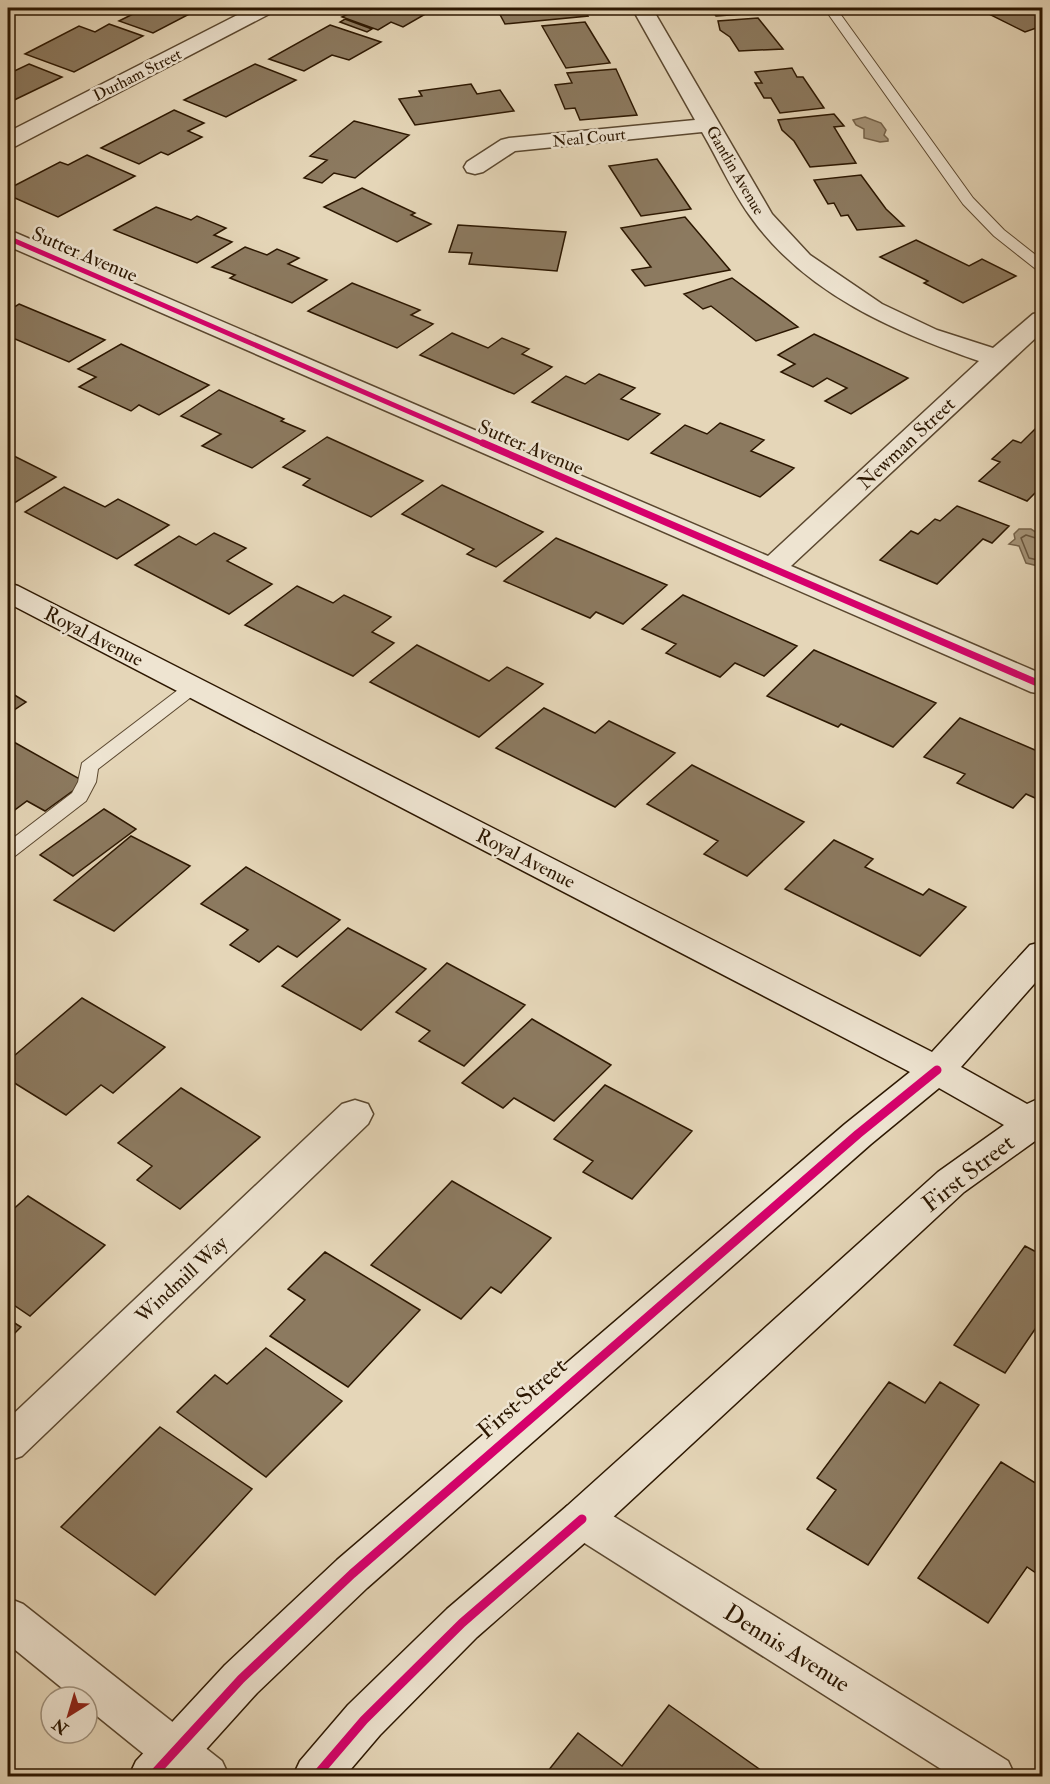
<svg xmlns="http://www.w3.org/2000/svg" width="1050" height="1784" viewBox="0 0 1050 1784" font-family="'IM FELL Double Pica',serif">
<rect width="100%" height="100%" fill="#e5d6b8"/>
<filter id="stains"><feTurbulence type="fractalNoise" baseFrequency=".00333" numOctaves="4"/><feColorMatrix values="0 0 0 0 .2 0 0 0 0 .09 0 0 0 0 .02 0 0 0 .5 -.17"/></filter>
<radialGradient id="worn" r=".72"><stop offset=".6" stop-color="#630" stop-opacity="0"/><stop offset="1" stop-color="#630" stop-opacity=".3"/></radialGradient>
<path fill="#a6957a" stroke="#75634a" stroke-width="1.5" d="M865,117L881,123L886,130L884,135L888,139V141L880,142L864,138V129L856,125L853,120Z
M1019,529H1031L1042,536V567L1026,563L1019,546L1009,544L1015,539L1014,534Z"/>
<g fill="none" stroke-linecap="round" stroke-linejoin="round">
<path stroke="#69563e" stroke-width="1.5" d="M1042,540L1026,535L1021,538L1029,558L1042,561"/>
</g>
<path fill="#8c7a60" stroke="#2c1701" stroke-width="1.5" d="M145,8H197L199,9L153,33L119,21Z
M360,8H442L434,9L403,27L391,22L378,30L342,17Z
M511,8H583L588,16L505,24L497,9Z
M710,8H754L758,13L716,16Z
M965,8H1031L1042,14V26L1025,32L979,9L972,11Z
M758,18L783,49L739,51L730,37L720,30L718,21Z
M345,19L372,29L367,32L340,22Z
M585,22L610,63L566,68L542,26Z
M109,24L143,36L74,72L25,54L79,26L95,32Z
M330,25L381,42L349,60L332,55L304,71L269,59Z
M29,64L62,77L8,103V74Z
M255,64L296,80L226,117L184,100Z
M792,68L797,77H803L824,108L780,113L771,98H764L755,83H762L755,72Z
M616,69L637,115L580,120L575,108L565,109L555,85L572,83L567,73Z
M471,84L477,94L500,90L514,111L415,125L399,99L422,96L419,91Z
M174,110L204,123L188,131L202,137L168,155L161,152L139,164L101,148Z
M834,114L844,126L834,127L856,163L810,167L794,141L782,130L778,120Z
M354,121L409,135L355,178L334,173L322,183L304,178L327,160L310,156Z
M87,155L135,176L58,217L8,195V189L60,162L68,165Z
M657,159L691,209L641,216L609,166Z
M861,175L886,209L904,226L857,230L848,215L841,216L834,203L828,204L814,180Z
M362,188L415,213L411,215L431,224L397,242L324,207Z
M156,207L191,220L197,216L226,228L214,235L232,242L197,263L114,230Z
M685,217L730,270L645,286L632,270L651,267L621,228Z
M458,225L566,232L557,271L469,264L472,253L449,252Z
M916,240L969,266L982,259L1016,276L963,303L924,283L928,281L880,257Z
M245,247L267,255L277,249L299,258L288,264L327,280L292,303L230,278L235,275L212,267Z
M732,278L798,327L756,341L711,306L703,309L684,294Z
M352,283L420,310L411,315L433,324L397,348L308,311Z
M19,304L105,340L69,362L8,336V311Z
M452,333L488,348L502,338L529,349L522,354L552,367L514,394L420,355Z
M814,334L908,378L851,414L825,401L847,388L827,378L813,387L781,372L795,364L778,355Z
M121,344L209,385L159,415L139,405L131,411L79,387L96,377L78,369Z
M599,374L635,388L621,399L660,414L628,440L532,402L566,376L585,384Z
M219,390L284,419L281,421L305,431L252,468L202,446L221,434L181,416Z
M720,423L764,440L751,451L794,468L760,497L651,453L685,425L707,434Z
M1036,428L1042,430V486L1027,501L979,481L1000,462L992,459L1013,440L1021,443Z
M327,437L423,481L371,517L303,485L310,479L283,467Z
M8,453L56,477L8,507Z
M442,485L543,532L496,567L467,554L474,549L402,514Z
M64,487L105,507L118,499L169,525L117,559L25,512Z
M957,506L1009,526L992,543L983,539L937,584L880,560L911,531L918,534L935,519L940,521Z
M214,533L246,548L227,561L272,584L229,614L135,565L179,536L196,545Z
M556,538L667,585L623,624L596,612L590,618L504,581Z
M297,586L333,603L344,595L391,617L372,632L394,643L353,676L245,625Z
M683,595L797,646L764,676L735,663L720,677L666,653L676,644L642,629Z
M417,645L489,681L507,667L543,684L479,737L370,682Z
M814,650L936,703L893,747L841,724L838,727L767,696Z
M8,691L26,702L8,714Z
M544,708L595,733L609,721L675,753L615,807L496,748Z
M960,718L1042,753V801L1026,794L1013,808L957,783L965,774L924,757Z
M12,741L85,782L45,811L27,801L8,815V744Z
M692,765L804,822L747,876L704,854L718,841L647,804Z
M104,809L136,829L73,876L40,855Z
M131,836L190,866L114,931L54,900Z
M834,840L873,859L865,867L923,895L929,889L966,907L920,956L785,889Z
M246,867L340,920L297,957L278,946L259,962L230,945L248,930L201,904Z
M348,928L426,969L361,1030L282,986Z
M447,963L525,1005L464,1066L419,1041L430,1031L396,1012Z
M82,998L165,1047L113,1093L101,1085L66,1115L8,1079V1061Z
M532,1019L611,1065L554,1121L514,1098L503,1108L462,1083Z
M605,1085L692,1131L632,1199L583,1172L593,1161L554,1139Z
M181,1088L260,1137L180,1209L137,1180L152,1166L118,1143Z
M452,1181L551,1238L501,1293L491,1287L461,1319L371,1265Z
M28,1196L105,1245L30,1316L8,1301V1214Z
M1025,1246L1042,1255V1319L1005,1373L954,1345Z
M325,1252L420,1310L348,1387L270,1336L305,1300L288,1289Z
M8,1319L21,1327L8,1340Z
M266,1348L342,1401L266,1477L177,1412L215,1375L227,1384Z
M889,1382L925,1403L940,1382L979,1405L868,1565L807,1529L836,1490L817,1478Z
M160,1427L252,1489L155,1595L61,1527Z
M1001,1462L1042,1487V1577L1027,1567L988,1623L918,1578Z
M669,1705L769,1776H544L578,1733L622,1766Z"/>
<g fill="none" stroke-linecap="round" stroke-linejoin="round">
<g stroke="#5a472f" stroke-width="2">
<path id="service" d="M824,8H836L973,198L1004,230L1042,260V271L1037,270L994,236L963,204Z
M193,681L199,683L202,687L199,691L98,769L96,782L86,801L15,856L8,857V842L72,793L78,782L82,763L187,683Z"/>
</g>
<g stroke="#5a472f" stroke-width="3">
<path id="minor" d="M251,8H276L273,12L16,146L8,148V132Z
M632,8H652L772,214L810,255L882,304L937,330L993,348L1033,314L1042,312V332L791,566L1042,674V694L1031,692L8,246V231L16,233L768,556L979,361C895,332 807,294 753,220C733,194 719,161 702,132L515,151L483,172L475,174L467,172L464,167L467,162L501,140L509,138L695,120Z
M355,1100L368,1104L373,1114L368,1124L22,1456L8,1461V1419L342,1104Z
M582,1501L597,1506L1008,1761L1015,1776H952L567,1532L561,1519L567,1506Z
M8,1598L23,1604L222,1761L229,1776H171L87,1708V1697H73L8,1644Z"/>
</g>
<g stroke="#2c1701" stroke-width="3">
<path id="secondary" d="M8,583L18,586L932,1052L1030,945L1042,942V975L961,1067L1027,1104L1042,1097V1143L1035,1141L964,1192L597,1532L477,1637L380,1735L345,1776H293L300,1761L348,1705L447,1609L567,1506L938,1172L1004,1125L939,1088L871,1144L367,1588L257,1693L182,1776H129L136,1761L225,1665L337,1560L845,1124L910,1072L8,603Z"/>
</g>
<use href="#service" fill="#eee4d1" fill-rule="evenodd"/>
<use href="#minor" fill="#eee4d1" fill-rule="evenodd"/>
<use href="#secondary" fill="#eee4d1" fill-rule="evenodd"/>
<g stroke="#eee4d1" stroke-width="8">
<path id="cycleway-far2" d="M8,238L486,445"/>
</g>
<g stroke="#eee4d1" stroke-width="10">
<path id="cycleway-far1" d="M483,443L1042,685"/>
</g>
<g stroke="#eee4d1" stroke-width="13">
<path id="cycleway" d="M152,1776L241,1679L352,1574L858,1134L937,1070
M316,1776L364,1720L462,1623L582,1519"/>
</g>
<use href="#cycleway-far2" stroke="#d6006c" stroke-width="5"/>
<use href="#cycleway-far1" stroke="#d6006c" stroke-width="7"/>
<use href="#cycleway" stroke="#d6006c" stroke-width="9"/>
</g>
<g text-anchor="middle" stroke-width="5" stroke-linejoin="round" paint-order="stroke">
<g font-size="16" fill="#2c1701" stroke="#eee4d1">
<text transform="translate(137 74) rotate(-27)" y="6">Durham Street</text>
<text transform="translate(589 137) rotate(-6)" y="6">Neal Court</text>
<text transform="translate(736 170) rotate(60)" y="6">Gantlin Avenue</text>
</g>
<g font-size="20" fill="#2c1701" stroke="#eee4d1">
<text transform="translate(85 254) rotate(23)" y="7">Sutter Avenue</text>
<text transform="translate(906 443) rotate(-43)" y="7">Newman Street</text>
<text transform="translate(531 447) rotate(23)" y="7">Sutter Avenue</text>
<text transform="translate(94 636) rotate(27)" y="7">Royal Avenue</text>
<text transform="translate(526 858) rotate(27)" y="7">Royal Avenue</text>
<text transform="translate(181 1279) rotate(-43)" y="7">Windmill Way</text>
</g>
<g font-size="24" fill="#2c1701" stroke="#eee4d1">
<text transform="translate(968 1173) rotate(-38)" y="8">First Street</text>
<text transform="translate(522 1398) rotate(-41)" y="8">First Street</text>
<text transform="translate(787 1648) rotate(32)" y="8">Dennis Avenue</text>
</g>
</g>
<rect width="1050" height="1784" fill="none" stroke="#e5d6b8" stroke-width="30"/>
<rect x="9" y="9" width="1032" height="1766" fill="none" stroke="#2c1701" stroke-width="3"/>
<rect x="15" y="15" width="1020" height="1754" fill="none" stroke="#2c1701" stroke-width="1.5"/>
<g transform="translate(69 1715) rotate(217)"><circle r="28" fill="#eee4d1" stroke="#a0927e" stroke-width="1.5"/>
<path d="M0-4.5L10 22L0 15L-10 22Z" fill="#8f2418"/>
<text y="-9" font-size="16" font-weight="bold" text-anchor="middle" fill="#2c1701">N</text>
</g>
<rect width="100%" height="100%" filter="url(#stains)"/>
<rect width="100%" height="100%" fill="url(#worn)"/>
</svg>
